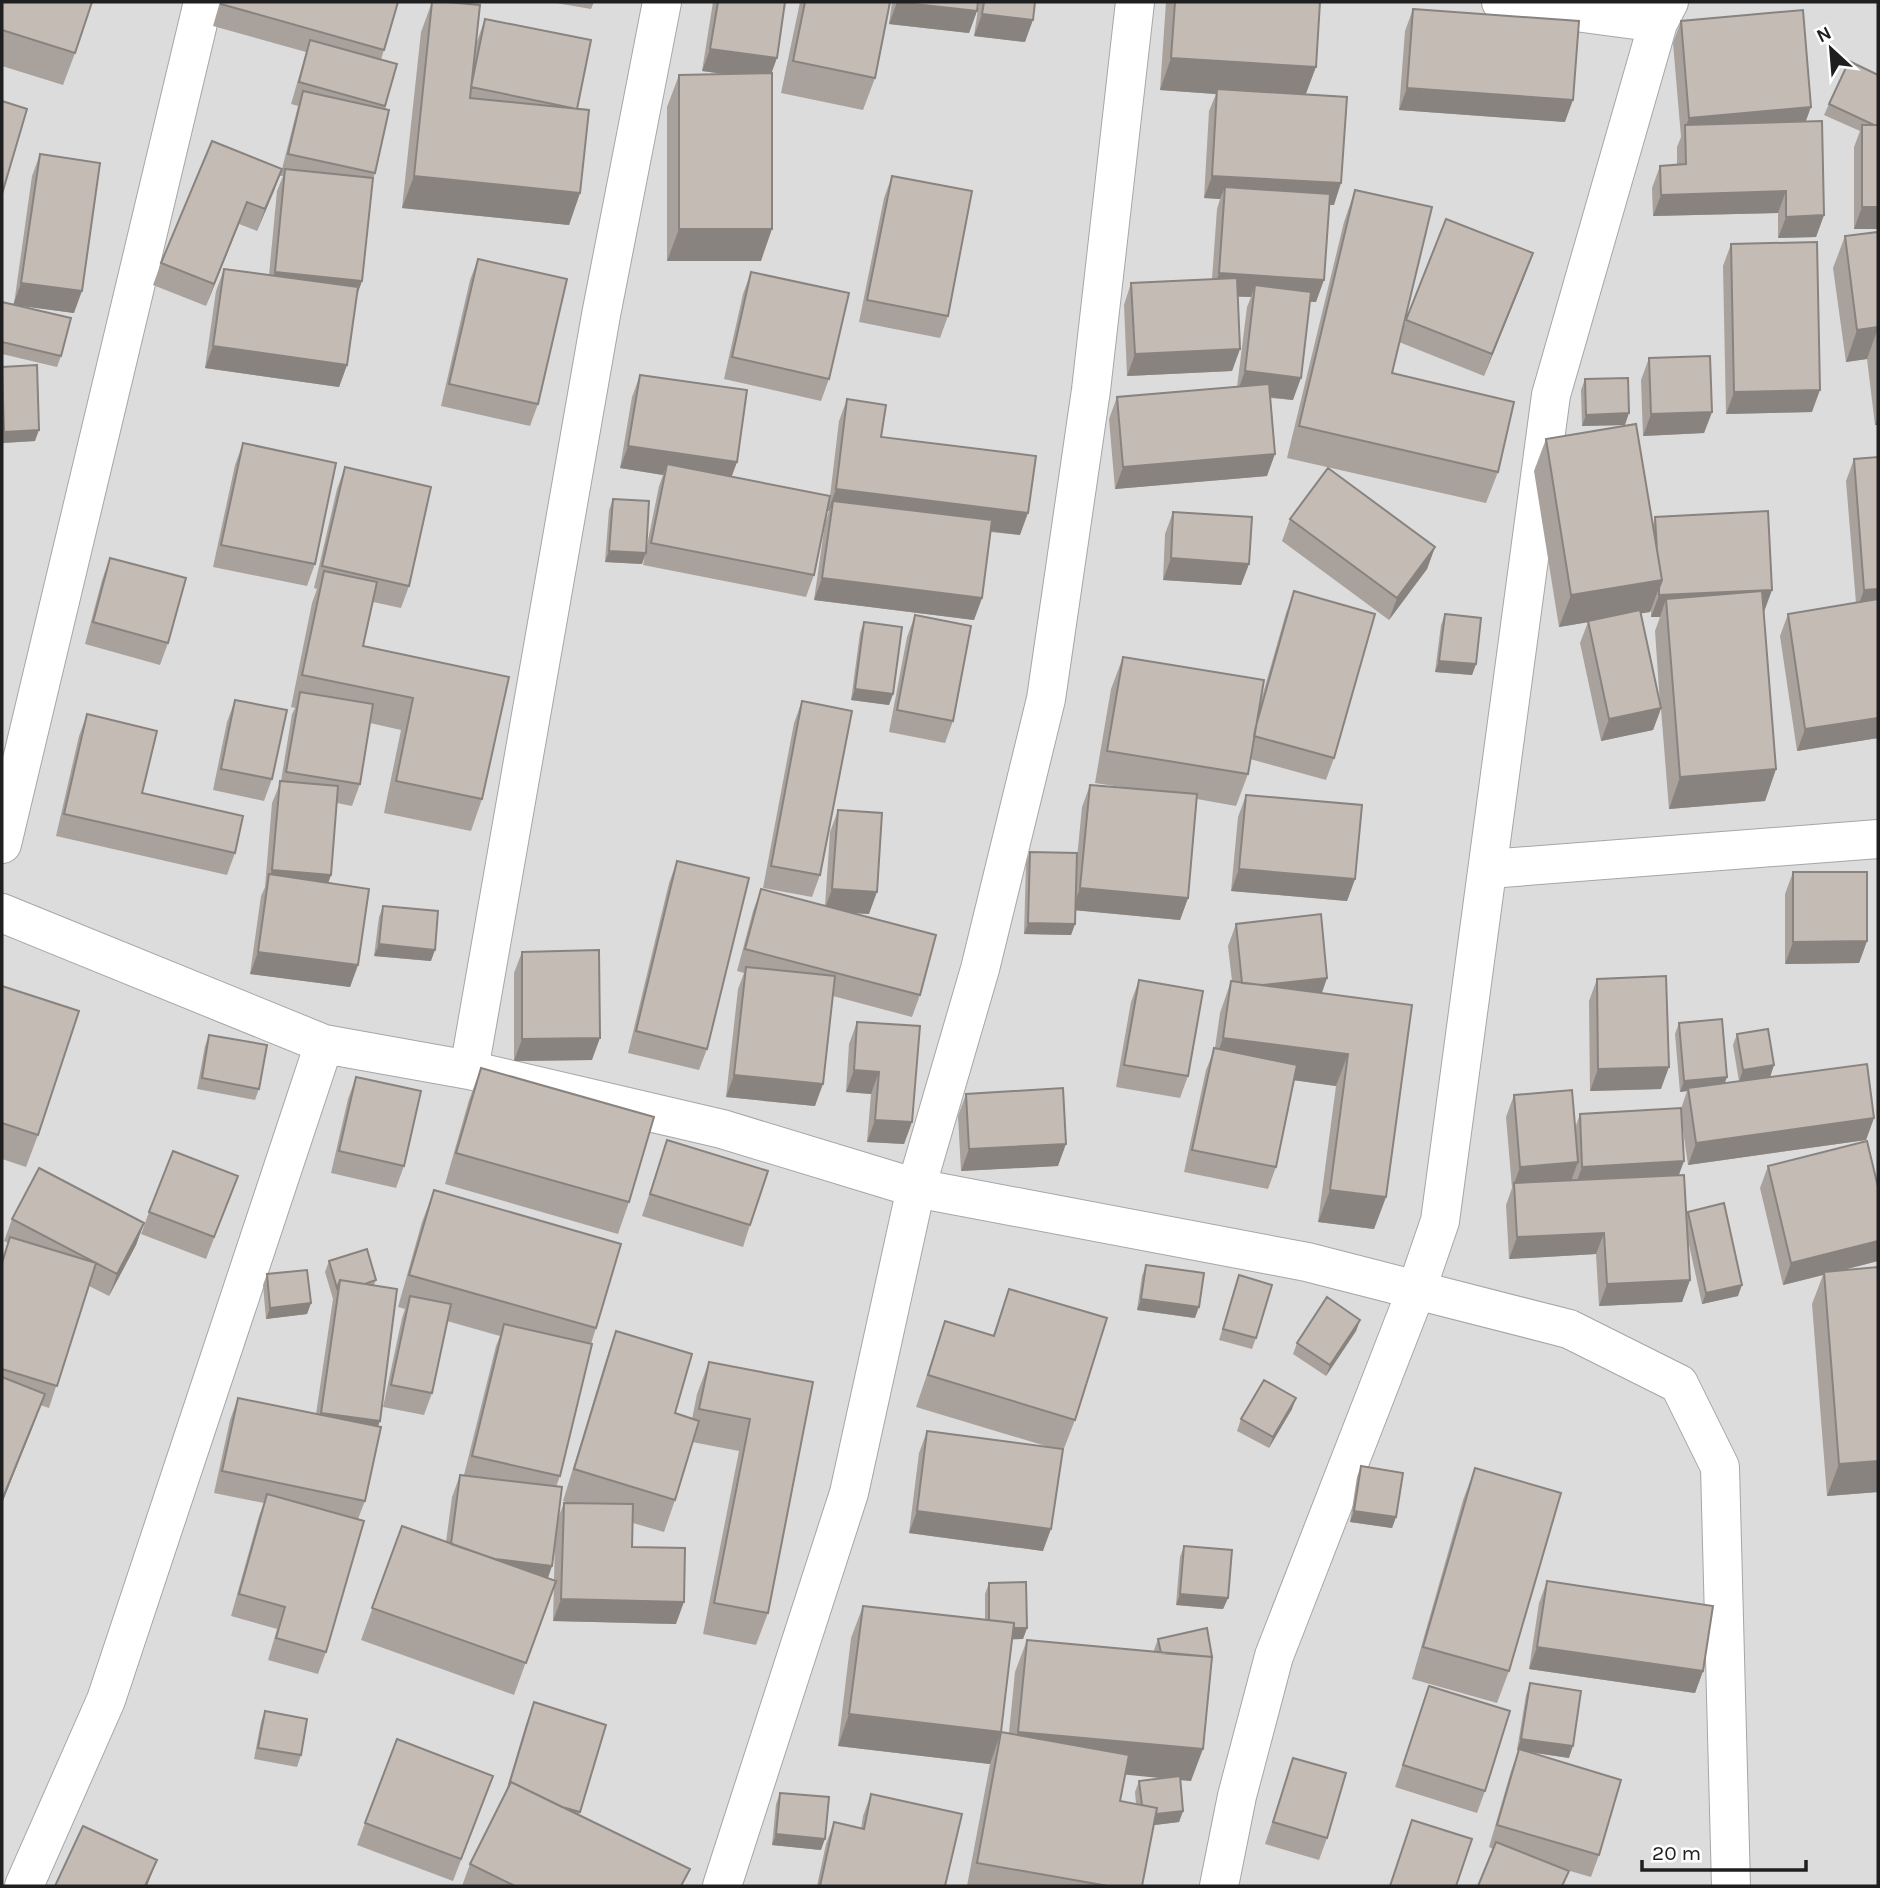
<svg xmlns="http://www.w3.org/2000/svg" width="1880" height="1888" viewBox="0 0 1880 1888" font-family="Karla,sans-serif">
<rect width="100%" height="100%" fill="#efece6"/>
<path fill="#dddcdc" d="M2,2H1878V1886H2Z"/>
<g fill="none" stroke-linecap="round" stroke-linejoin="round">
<g stroke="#a6a6a6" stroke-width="40">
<path id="minor" d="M1501,2L1658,23
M2,844L203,2
M1489,869L1878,839
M2,913L324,1044L469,1070L722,1129L916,1188L1307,1262L1569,1329L1679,1384L1720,1467L1731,1886
M469,1070L601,315L662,2
M24,1886L106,1700L324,1044
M722,1886L849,1493L916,1188L980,969L1046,699L1091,390L1135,2
M1219,1886L1237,1796L1274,1656L1416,1291L1440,1221L1551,395L1658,23L1669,2"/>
</g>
<use href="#minor" stroke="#fff" stroke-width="38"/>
</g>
<path fill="#a9a19c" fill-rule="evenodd" d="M2,2L75,53L63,85L2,66Z
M220,2H398L381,60L397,64L385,109L375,173L373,180L362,281L357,295L347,365L339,387L205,368L216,291L224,269L269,275L277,191L283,176H280L281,173L257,231L239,224L206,306L153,285L161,263L282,169L298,106L291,104L306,52L213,26Z
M432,2L475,49L477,41L485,19L577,109L580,193L569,225L402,208L421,32Z
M550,2H594L591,9Z
M713,2H785L771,73L761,261H667V107L679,75L724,74L702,71Z
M800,2H890L875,78L863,110L781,93Z
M892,2H978L977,11L969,33L889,24Z
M979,2H1035L1025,42L974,36Z
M1166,2H1320L1306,94L1334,205H1329L1316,302H1310L1293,400L1270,398L1267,476L1115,489L1109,419L1117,397L1237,387L1247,307L1251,297H1237L1240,349L1232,371L1127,376L1124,305L1131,283L1212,279L1217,209L1220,199L1204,198L1209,111L1216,94L1160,90Z
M1413,9L1565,122L1399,110L1405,31Z
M1681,21L1806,122L1824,215L1816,237L1778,238V213L1653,216L1652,188L1660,166L1677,165V147L1681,137L1673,43Z
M1878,75V229H1854V147L1860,131L1824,115L1829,104Z
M40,154L74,313L17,305L61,356L57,367L2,354V302L14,304L32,176Z
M892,176L948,316L940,338L859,322L884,198Z
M1355,190L1402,331L1446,219L1533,253L1484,376L1399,342L1392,373L1498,472L1486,503L1287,458L1344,222Z
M1878,232V425H1875L1867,359L1846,362L1833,268L1845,236Z
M1731,244L1812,412L1726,414L1723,266Z
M478,259L538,404L530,426L441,406L470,280Z
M751,272L829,379L821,401L724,379L743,294Z
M1649,358L1712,412L1704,433L1643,436L1641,380Z
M2,367L35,441L2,443Z
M640,375L737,462L731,476L830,496L839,421L847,399L881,437L1020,535L990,532L982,598L974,620L814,600L825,523L829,511H828L829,500L814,575L806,597L643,565L659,486L663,475L620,468L632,397Z
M1585,379L1625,425L1582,426L1581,390Z
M1546,439L1653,525L1655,517L1772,590L1763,612L1776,769L1765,801L1669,809L1661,709L1653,730L1601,741L1580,643L1588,622L1559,627L1534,471ZM1651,610V617H1660L1655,631L1660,704L1640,613L1650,612Z
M243,443L315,564L307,586L213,567L235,465Z
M1878,457V738L1797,751L1780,636L1788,614L1856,603L1846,481L1854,459Z
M345,467L409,586L401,608L373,602L363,646L509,677L482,799L471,831L384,813L401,730L370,723L360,784L352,806L337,803L331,875L328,883L358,965L350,987L250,974L261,896L265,887L272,803L281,781L292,714L295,708L291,707L312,603L317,589L314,588L337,489Z
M613,499L642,564L605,562L609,510Z
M1173,512L1249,564L1241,585L1163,580L1165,534Z
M1290,519L1435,547L1427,569L1389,620L1282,541Z
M110,558L168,643L160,665L85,644L102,580Z
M1294,591L1334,758L1326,780L1250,759L1248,774L1236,806L1197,799L1188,898L1180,920L1076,910L1075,924L1071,935L1024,934L1026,863L1030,852L1077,858L1082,807L1090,785L1128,788L1095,783L1111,689L1123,657L1258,711L1286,613Z
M1445,614L1476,664L1472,675L1435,672L1441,625Z
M915,615L953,721L945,743L889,732L907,637Z
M864,622L893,694L889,705L851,700L860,633Z
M235,700L272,779L264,801L213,790L227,722Z
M802,701L820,875L812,897L763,888L794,723Z
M87,714L142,793L235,853L227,875L56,836L79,736Z
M1246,795L1355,879L1347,901L1231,891L1238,817Z
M838,810L869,914L851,913L920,995L912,1017L833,996L815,1106L726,1097L738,989L744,973L737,971L753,911L761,889L825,906L830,832Z
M677,861L707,1049L699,1070L628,1053L669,883Z
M1793,872L1867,941L1859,963L1785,964V894Z
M383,906L431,961L374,956L379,917Z
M1236,924L1327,978L1322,993L1412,1005L1386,1197L1374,1229L1318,1222L1336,1086L1294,1080L1276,1167L1268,1189L1184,1172L1206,1070L1215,1048L1220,1013L1231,981H1232L1228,946Z
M522,952L592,1060L514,1061V973Z
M1597,979L1661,1089L1590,1091L1589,1001Z
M1139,980L1188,1076L1180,1098L1116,1087L1131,1002Z
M2,986L38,1135L26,1167L2,1159Z
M857,1022L912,1122L904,1144L867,1142L871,1094L846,1092L849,1044Z
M1679,1023L1725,1083L1739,1081L1733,1045L1737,1034L1774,1065L1770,1077L1874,1118L1866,1140L1688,1165L1681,1116L1684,1161L1678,1175L1686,1216L1688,1212L1738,1296L1702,1304L1688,1240L1690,1280L1682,1302L1599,1306L1596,1254L1509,1259L1506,1205L1512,1188L1506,1117L1514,1095L1575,1128L1580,1114L1681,1109L1687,1091L1680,1092L1675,1034Z
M209,1035L259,1089L255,1100L197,1089L205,1046Z
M481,1068L629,1202L618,1234L445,1184L469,1100Z
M356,1077L404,1166L396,1188L331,1173L348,1099Z
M966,1094L1058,1166L961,1171L958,1116Z
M667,1140L750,1225L743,1247L642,1216Z
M1768,1166L1878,1187V1261L1842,1270L1878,1492L1827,1496L1812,1304L1823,1275L1783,1285L1760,1188Z
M238,1176L206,1259L141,1234L149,1212Z
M434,1190L596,1328L591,1344L560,1476L556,1487L558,1518L564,1503H568L563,1501L605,1363L616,1331L675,1413L692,1419L697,1394L709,1362L813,1382L768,1613L756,1645L703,1634L739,1451L692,1442L675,1500L664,1532L633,1523L632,1547L676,1624L553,1621L554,1584L514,1695L361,1640L402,1526L446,1542L452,1497L460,1475H464L496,1346L500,1336L447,1321L432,1393L424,1415L383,1407L402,1318L405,1309L398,1307L422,1222ZM555,1541L554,1580L548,1578L552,1566Z
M12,1219L144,1223L136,1245L109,1296L89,1286L49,1408L40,1405L2,1503V1260L8,1243L4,1241Z
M329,1261L376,1280L374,1285L378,1427L365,1501L358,1519L326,1652L318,1674L268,1660L277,1629L231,1616L259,1516L264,1503L214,1493L230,1420L238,1398L316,1414L333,1299L325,1272Z
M1146,1265L1195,1318L1137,1310L1142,1276Z
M267,1274L311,1303L307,1314L266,1319L263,1285Z
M1239,1275L1256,1338L1252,1349L1219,1340Z
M1009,1289L1075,1420L1063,1451H1062L1043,1551L909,1533L919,1453L927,1431L1049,1447L916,1407L945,1321L993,1335Z
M1360,1320L1356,1331L1326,1376L1293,1354L1297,1343Z
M1292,1409L1269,1448L1237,1431L1241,1419Z
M1361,1466L1396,1517L1392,1528L1350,1522L1357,1477Z
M1475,1468L1509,1671L1497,1703L1412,1679L1463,1500Z
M1184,1546L1228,1598L1223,1609L1176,1605L1180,1557Z
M1547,1581L1703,1671L1695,1693L1529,1669L1539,1603Z
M989,1583L1027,1628L1023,1639H1012L1001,1732L1009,1733L1015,1672L1027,1640L1155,1652L1154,1650L1158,1639L1191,1781L1180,1780L1183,1811L1179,1822L1154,1825L1142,1886H967L990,1764L838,1746L851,1638L863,1606L985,1620V1594ZM1125,1774L1164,1778L1139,1781L1135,1792L1136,1804L1120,1801Z
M1530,1683L1569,1758L1527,1752L1599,1855L1591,1877L1563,1869L1569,1871L1563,1886H1478L1493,1849L1489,1847L1511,1771L1519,1750H1517L1526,1695Z
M1429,1686L1485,1791L1477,1813L1395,1787Z
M534,1702L606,1725L579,1815L683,1886H462L470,1864L506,1791L526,1724Z
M265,1711L301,1755L297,1767L254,1759L261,1722Z
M1293,1758L1327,1838L1319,1860L1265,1844Z
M780,1793L821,1850L772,1845L776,1804Z
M871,1794L945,1886H817L826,1844L834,1822L861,1829L863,1816Z
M485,1798L453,1881L357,1845L365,1823Z"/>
<path fill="#89837f" d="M897,2L977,11L969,33L889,24Z
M982,14L1033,20L1025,42L974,36Z
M710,49L777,58L769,80L702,71Z
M1171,58L1316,67L1304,99L1217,89L1216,94L1160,90Z
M1407,88L1573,100L1565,122L1399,110Z
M1811,107L1803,129L1685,128L1689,118Z
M282,169L274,191L257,231L265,209Z
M414,176L580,193L569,225L402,208Z
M1212,176L1341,183L1334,205L1224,199L1225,187L1220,199L1204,198Z
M1786,191L1778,213L1653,216L1661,195Z
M247,202L239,224L206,306L214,284Z
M1862,207H1878V229H1854Z
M1824,215L1816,237L1778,238L1786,217Z
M679,229H772L761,261H667Z
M1533,253L1525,275L1484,376L1492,354Z
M275,272L362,281L354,303L267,294Z
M1219,273L1324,280L1316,302L1254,298L1255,285L1251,297L1211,295Z
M21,283L82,291L74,313L13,305Z
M1878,328L1867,359L1846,362L1857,330Z
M213,346L347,365L339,387L205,368Z
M1240,349L1232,371L1127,376L1135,354Z
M1245,371L1301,378L1293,400L1237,393Z
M1820,390L1812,412L1726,414L1734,392Z
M1712,412L1704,433L1643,436L1651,414Z
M1629,413L1625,425L1582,426L1586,415Z
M1878,415V425H1875Z
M39,430L35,441L2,443V438L4,432Z
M628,446L737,462L729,484L667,464L663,475L620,468Z
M1275,454L1267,476L1115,489L1123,467Z
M836,489L1028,513L1020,535L831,511L833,501L829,511H828Z
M1435,547L1427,569L1389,620L1397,598Z
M609,551L646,553L642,564L605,562Z
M1171,558L1249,564L1241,585L1163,580Z
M822,578L982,598L974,620L814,600Z
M1662,580L1650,612L1559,627L1571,595Z
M1878,589V610L1856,612L1864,590Z
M1772,590L1764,612L1668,617L1666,599L1660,617H1651L1659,595Z
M1439,661L1476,664L1472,675L1435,672Z
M855,689L893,694L889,705L851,700Z
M1661,708L1653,730L1601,741L1609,719Z
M1878,718V738L1797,751L1805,729Z
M1776,769L1765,801L1669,809L1680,777Z
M1239,869L1355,879L1347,901L1231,891Z
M272,870L331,875L323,897L269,880Z
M1080,888L1188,898L1180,920L1072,910Z
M832,889L877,892L869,914L824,911Z
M1028,923L1075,924L1071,935L1024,934Z
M1867,941L1859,963L1785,964L1793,942Z
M379,944L435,950L431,961L374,956Z
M258,952L358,965L350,987L250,974Z
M1327,978L1319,1000L1243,988Z
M600,1038L592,1060L514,1061L522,1039Z
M1223,1038L1348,1054L1336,1086L1212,1069Z
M1774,1065L1770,1077L1739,1082L1743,1070Z
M1669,1067L1661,1089L1590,1091L1598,1069Z
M854,1070L879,1072L871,1094L846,1092Z
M734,1075L823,1084L815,1106L726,1097Z
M1727,1077L1723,1088H1688L1687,1091L1680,1092L1684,1081Z
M1874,1118L1866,1140L1688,1165L1696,1143Z
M875,1120L912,1122L904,1144L867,1142Z
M1066,1144L1058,1166L961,1171L969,1149Z
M1684,1161L1676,1183L1574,1189L1582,1167Z
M1578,1162L1570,1184H1514L1520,1167Z
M1330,1190L1386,1197L1374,1229L1318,1222Z
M144,1223L136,1245L109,1296L117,1274Z
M1604,1233L1596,1254L1509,1259L1517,1237Z
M1878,1241V1261L1824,1275V1272L1823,1275L1783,1285L1791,1263Z
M1690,1280L1682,1302L1599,1306L1607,1284Z
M1742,1285L1738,1296L1702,1304L1706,1293Z
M1141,1299L1199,1307L1195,1318L1137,1310Z
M311,1303L307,1314L266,1319L270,1308Z
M1360,1320L1356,1331L1326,1376L1330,1365Z
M45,1394L33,1426L2,1503V1500Z
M1296,1398L1292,1409L1269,1448L1273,1437Z
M321,1413L380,1421L372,1443L313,1435Z
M1878,1461V1492L1827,1496L1839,1464Z
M917,1511L1051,1529L1043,1551L909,1533Z
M1354,1511L1396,1517L1392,1528L1350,1522Z
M450,1554L552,1566L544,1588Z
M1180,1594L1228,1598L1223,1609L1176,1605Z
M561,1599L684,1602L676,1624L553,1621Z
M1027,1628L1023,1639L985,1640L989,1629Z
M1537,1647L1703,1671L1695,1693L1529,1669Z
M849,1714L1001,1732L990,1764L838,1746Z
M1018,1732L1203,1749L1191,1781L1007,1763Z
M1521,1739L1573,1746L1569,1758L1517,1750Z
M1183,1811L1179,1822L1139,1827L1143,1815Z
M776,1834L825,1839L821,1850L772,1845Z
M157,1860L147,1886H145Z"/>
<path fill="#c4bbb5" stroke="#89837f" stroke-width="2" d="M2,2H92L75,53L2,30Z
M222,2H398L384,50L221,4Z
M432,2H446L480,5L470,98L589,110L580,193L414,176Z
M718,2H785L777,58L710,49Z
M805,2H890L875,78L793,61Z
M897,2H978L977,11Z
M984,2H1035L1033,20L982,14Z
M1175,2H1320L1316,67L1171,58Z
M1413,9L1579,21L1573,100L1407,88Z
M1803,10L1811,107L1689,118L1681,21Z
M485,19L591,40L577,109L471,87Z
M310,40L397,64L385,106L299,82Z
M1849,61L1878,75V125H1874L1829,104Z
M772,73V229H679V75Z
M1217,89L1347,97L1341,183L1212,176Z
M303,91L389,110L375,173L288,154Z
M2,101L27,109L2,194Z
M1822,121L1824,215L1786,217V191L1661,195L1660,166L1686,164L1685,125Z
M1862,125H1878V207H1862Z
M212,141L282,169L265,209L247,202L214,284L161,263Z
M40,154L100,163L82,291L21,283Z
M285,169L373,178L362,281L275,272Z
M892,176L972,191L948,316L867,300Z
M1225,187L1330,194L1324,280L1219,273Z
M1355,190L1432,207L1392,373L1514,402L1498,472L1299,426Z
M1446,219L1533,253L1492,354L1406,320Z
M1878,232V327L1857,330L1845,236Z
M1817,242L1820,390L1734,392L1731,244Z
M478,259L567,279L538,404L449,384Z
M224,269L358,287L347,365L213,346Z
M751,272L849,293L829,379L732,357Z
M1237,278L1240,349L1135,354L1131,283Z
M1255,285L1311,292L1301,378L1245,371Z
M2,302L71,318L61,356L2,342Z
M1710,356L1712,412L1651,414L1649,358Z
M37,365L39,430L4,432L2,367Z
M640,375L747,390L737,462L628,446Z
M1628,378L1629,413L1586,415L1585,379Z
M1269,384L1275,454L1123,467L1117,397Z
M847,399L886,405L881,437L1036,456L1028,513L836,489Z
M1636,424L1662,580L1571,595L1546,439Z
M243,443L336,463L315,564L221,545Z
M1878,457V589L1864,590L1854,459Z
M667,464L830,496L814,575L651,543Z
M345,467L431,487L409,586L322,566Z
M1328,468L1435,547L1397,598L1290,519Z
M613,499L649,501L646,553L609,551Z
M833,501L992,520L982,598L822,578Z
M1768,511L1772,590L1659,595V588L1662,580L1657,550L1655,517Z
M1173,512L1252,517L1249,564L1171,558Z
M110,558L186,578L168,643L93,622Z
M324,571L377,582L363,646L509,677L482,799L396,781L413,698L302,675Z
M1294,591L1375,614L1334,758L1254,736L1256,726Z
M1762,591L1776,769L1680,777L1666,599Z
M1878,599V718L1805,729L1788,614Z
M1640,610L1661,708L1609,719L1588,621Z
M1445,614L1481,618L1476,664L1439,661Z
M915,615L971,626L953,721L897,710Z
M864,622L902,627L893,694L855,689Z
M1123,657L1264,680L1248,774L1107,751Z
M300,692L373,704L360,784L286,772Z
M235,700L287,710L272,779L221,769Z
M802,701L852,711L820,875L771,866Z
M87,714L157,731L142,793L243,816L235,853L64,814Z
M280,781L338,786L331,875L272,870Z
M1090,785L1197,794L1188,898L1080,888Z
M1246,795L1362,805L1355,879L1239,869Z
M838,810L882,813L877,892L832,889Z
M1030,852L1077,853L1075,924L1028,923Z
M677,861L749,878L707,1049L636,1031Z
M1793,872H1867V941L1793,942Z
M269,874L369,889L358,965L258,952Z
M761,889L936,935L920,995L745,949Z
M383,906L438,911L435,950L379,944Z
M1321,914L1327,978L1263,985L1242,983L1236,924Z
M599,950L600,1038L522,1039V952Z
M746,967L835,976L823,1084L734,1075Z
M1666,976L1669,1067L1598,1069L1597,979Z
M1139,980L1203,991L1188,1076L1124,1065Z
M1231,981L1412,1005L1386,1197L1330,1190L1348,1054L1223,1038Z
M2,986L79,1011L38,1135L2,1123Z
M1722,1019L1727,1077L1684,1081L1679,1023Z
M857,1022L920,1026L912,1122L875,1120L879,1072L854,1070Z
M1768,1029L1774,1065L1743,1070L1737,1034Z
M209,1035L267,1045L259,1089L202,1078Z
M1214,1048L1297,1065L1276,1167L1192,1150Z
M1867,1064L1874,1118L1696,1143L1688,1088Z
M481,1068L654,1117L629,1202L456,1153Z
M356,1077L421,1091L404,1166L339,1151Z
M1063,1088L1066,1144L969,1149L966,1094Z
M1572,1090L1578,1162L1520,1167L1514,1095Z
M1681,1108L1684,1161L1582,1167L1580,1114Z
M667,1140L768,1171L750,1225L650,1194Z
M1867,1141L1878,1187V1241L1791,1263L1768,1166Z
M173,1151L238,1176L214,1237L149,1212Z
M39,1168L144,1223L117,1274L12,1219Z
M1684,1175L1690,1280L1607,1284L1604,1233L1517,1237L1514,1183Z
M434,1190L621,1244L596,1328L409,1275Z
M1724,1203L1742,1285L1706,1293L1688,1212Z
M10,1237L96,1263L57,1386L2,1369V1263Z
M367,1249L376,1280L365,1284L340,1280L337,1288L329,1261Z
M1146,1265L1204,1273L1199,1307L1141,1299Z
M1878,1267V1461L1839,1464L1824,1272Z
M307,1270L311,1303L270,1308L267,1274Z
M1239,1275L1272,1285L1256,1338L1223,1329Z
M340,1280L397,1289L380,1421L321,1413Z
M1009,1289L1107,1318L1075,1420L928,1375L945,1321L994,1336Z
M410,1296L451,1304L432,1393L391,1385Z
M1327,1297L1360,1320L1330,1365L1297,1343Z
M504,1324L592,1344L560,1476L472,1456Z
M616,1331L692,1354L675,1413L699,1421L675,1500L574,1469Z
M709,1362L813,1382L768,1613L714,1603L750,1419L699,1409Z
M2,1377L45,1394L2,1500Z
M1264,1380L1296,1398L1273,1437L1241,1419Z
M238,1398L381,1427L365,1501L222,1471Z
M927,1431L1063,1449L1051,1529L917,1511Z
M1361,1466L1403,1473L1396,1517L1354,1511Z
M1475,1468L1561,1493L1509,1671L1423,1647Z
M460,1475L562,1487L552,1566L495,1559L451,1544Z
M267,1494L364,1521L326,1652L276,1638L285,1607L239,1594Z
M564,1503L633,1504L632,1547L685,1548L684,1602L561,1599Z
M402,1526L556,1581L526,1663L372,1608Z
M1184,1546L1232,1550L1228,1598L1180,1594Z
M1547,1581L1713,1606L1703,1671L1537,1647Z
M1026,1582L1027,1628H1014V1623L989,1620V1583Z
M863,1606L1014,1623L1001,1732L849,1714Z
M1207,1628L1212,1657L1161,1653L1158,1639Z
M1027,1640L1212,1657L1203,1749L1018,1732Z
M1530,1683L1581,1691L1573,1746L1521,1739Z
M1429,1686L1510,1711L1485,1791L1403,1765Z
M534,1702L606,1725L580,1812L562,1807L511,1782L509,1785Z
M265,1711L307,1719L301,1755L258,1748Z
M1001,1732L1129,1755L1120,1801L1157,1808L1142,1886H1108L977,1863Z
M397,1739L493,1776L461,1859L365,1823Z
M1519,1749L1621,1780L1599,1855L1497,1825Z
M1293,1758L1346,1773L1327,1838L1273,1822Z
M1180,1776L1183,1811L1156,1814L1157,1808L1142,1805L1139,1781Z
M511,1782L690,1869L681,1886H515L470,1864Z
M780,1793L829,1797L825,1839L776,1834Z
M871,1794L962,1814L945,1886H820L834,1822L864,1829Z
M1412,1820L1472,1839L1456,1886H1390Z
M83,1826L157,1860L145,1886H55Z
M1496,1842L1569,1871L1562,1886H1478Z"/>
<rect width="1880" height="1888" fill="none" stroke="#1f1f1f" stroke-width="7"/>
<g transform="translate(1831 49) rotate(334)" stroke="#ffffff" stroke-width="5" paint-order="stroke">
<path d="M0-5L12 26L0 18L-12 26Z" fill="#1f1f1f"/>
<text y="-10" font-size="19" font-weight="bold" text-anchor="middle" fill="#1f1f1f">N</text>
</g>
<path d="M1642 1860v10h164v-10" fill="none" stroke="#1f1f1f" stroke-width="3.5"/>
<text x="1652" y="1860" font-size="21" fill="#1f1f1f" stroke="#ffffff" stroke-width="5" paint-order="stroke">20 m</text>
</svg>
